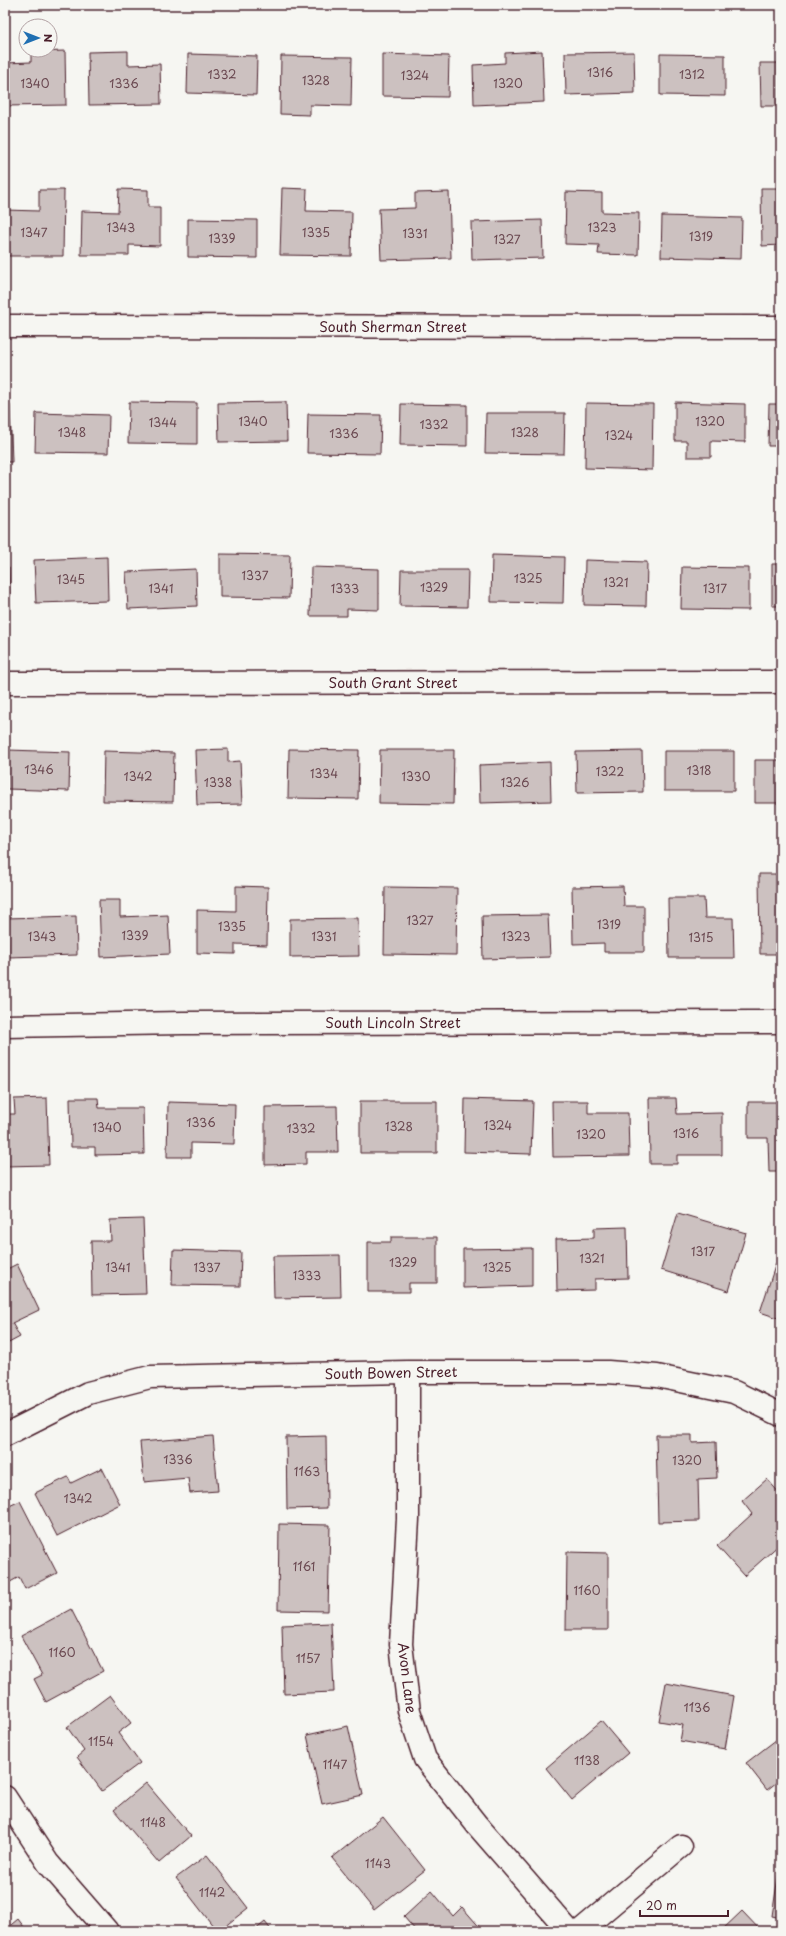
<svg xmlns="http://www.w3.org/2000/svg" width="786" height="1936" viewBox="0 0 786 1936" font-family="'Playpen Sans',sans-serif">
<rect width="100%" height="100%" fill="#f6f6f2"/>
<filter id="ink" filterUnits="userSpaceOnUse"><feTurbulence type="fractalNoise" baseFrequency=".025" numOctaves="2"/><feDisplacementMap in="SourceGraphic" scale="8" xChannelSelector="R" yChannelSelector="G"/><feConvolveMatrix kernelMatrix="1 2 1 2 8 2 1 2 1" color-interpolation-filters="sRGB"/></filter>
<g filter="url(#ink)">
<path fill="#ccc1c0" stroke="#4a1f2b" d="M65,51L66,105L5,106V63L31,62V52Z
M128,51V65L160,64L161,104L89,105L88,52Z
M542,51L544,102L474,105L473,65L505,63V53Z
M634,52L635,93L566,95L565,53Z
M188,54L257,56L256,95L187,93Z
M382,54L449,56L448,97L382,96Z
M660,54L725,55V96L660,95Z
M281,56L352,57L351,106L310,105V115L280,114Z
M760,63H781V106H761Z
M282,188L307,189L306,211L352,212L351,256L280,255Z
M761,188H781V245L762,246Z
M119,189L148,190V207H160V246L129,245V255H81L82,211L118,212Z
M39,190H64L63,256H5V210L39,211Z
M449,192L451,258L381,260L379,209L415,208V193Z
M566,192L602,193V212L639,213L638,255L598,254L599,245L565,244Z
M662,216L742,218L741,259L661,257Z
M188,219L257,220V258L188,257Z
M542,220L543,258L472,260L471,222Z
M129,402L197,403V444L128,443Z
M286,402L287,441L219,442L218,403Z
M675,402L745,404V442L711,441V457H687V441H675Z
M586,403L653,404L652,470L585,468Z
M401,404L467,405V446L400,445Z
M769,404H781V446H768Z
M10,405L12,462H5V406Z
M36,413L109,415L108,453L35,452Z
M486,413H565L564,454L485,453Z
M308,414L381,415L380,454L307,453Z
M220,554L290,555L289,598L220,597Z
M492,555L564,557L563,603L491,602Z
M107,557L108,601L36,603L34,560Z
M585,560L647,562L646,606L584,605Z
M772,564H781V606H772Z
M5,567H9L10,609H5Z
M311,567L379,569V610L347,609V616H310Z
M682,567L749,568V610L681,609Z
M196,569L197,606L128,609L126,572Z
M401,570H468L467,607L400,606Z
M228,749V762L240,761L242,804L197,805L195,750Z
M289,749L359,750L358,799L288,798Z
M8,750L70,752L69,791L7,789Z
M380,750H454L453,804L379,803Z
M104,751L174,753L173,802L103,801Z
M642,751L643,792L577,793L576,752Z
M664,751H734V791H664Z
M755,760H781V803H755Z
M550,762L551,801L480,803L479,765Z
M759,874H781V954H760Z
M236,886L268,887L267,945L235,944V954L197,953V910L236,911Z
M623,886L624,906H644V952H604V943L573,944L572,887Z
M385,887L457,888L456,955L384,954Z
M668,898H704L705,918H733L734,958H669Z
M99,900H120V917L168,915L170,954L101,957Z
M548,915L550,957L483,959L482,916Z
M76,916L77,955L8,957L7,918Z
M358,918L359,956L290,957V919Z
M47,1098L49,1165L5,1166V1114H15L14,1099Z
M70,1098H98L99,1108H143L144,1154L95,1155V1147H71Z
M649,1098H676L677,1114L722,1113V1155H677V1164H650Z
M465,1099L533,1101L531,1154L464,1152Z
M360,1101H437V1153H360Z
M552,1101H588V1113H628L629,1156L553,1157Z
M168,1102L235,1104L234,1144L191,1143V1157H167Z
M748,1102H781V1172H769L768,1138H748Z
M337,1106L338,1152H306V1164L265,1165V1107Z
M678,1213L746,1233L729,1291L661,1270Z
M143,1219L146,1294L92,1295L91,1241H111L110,1220Z
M627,1227L628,1278L595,1279V1290L557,1291L556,1239L594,1238V1228Z
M391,1237H437V1283H409V1292H368V1242H391Z
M532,1248V1286L463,1288V1249Z
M173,1250L241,1252L240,1286L172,1285Z
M340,1255L341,1297L274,1298L273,1256Z
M776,1263L781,1264V1319L760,1312Z
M17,1264L39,1310L12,1323L20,1337L5,1345V1270Z
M656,1435H692V1443L716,1442L717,1478L698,1479L699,1521L658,1522Z
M213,1436L218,1491L190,1493L188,1478L144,1482L140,1442Z
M326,1436L327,1508L287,1509L286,1437Z
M102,1468L120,1504L57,1536L35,1493L68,1477L71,1483Z
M767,1479L781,1495V1543L744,1576L717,1546L752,1514L742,1501Z
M20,1501L57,1573L25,1589L19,1577L5,1585V1508Z
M279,1524L330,1525L328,1611L278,1610Z
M567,1552L608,1553V1630H566Z
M71,1609L103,1671L46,1702L34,1679L42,1675L21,1636Z
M331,1623L334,1692L284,1694L282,1625Z
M666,1683L734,1696L725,1749L680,1741L683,1725L659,1721Z
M110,1695L131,1723L118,1733L140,1763L102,1791L77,1757L84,1751L67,1727Z
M601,1721L628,1753L572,1800L546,1768Z
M348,1726L363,1795L322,1804L307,1735Z
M781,1736V1788L777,1782L767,1790L746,1763Z
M146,1783L191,1836L159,1863L114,1810Z
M383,1817L425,1870L374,1910L332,1858Z
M207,1855L248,1908L219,1931H217L176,1878Z
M781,1857V1918L772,1916Z
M432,1891L453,1916L462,1907L483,1931H416L404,1917Z
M742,1911L761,1931H721Z
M18,1919L27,1931H5V1930Z
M265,1922L272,1931H254Z"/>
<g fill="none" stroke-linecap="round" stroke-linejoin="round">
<g stroke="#4a1f2b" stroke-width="25">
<path id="minor" d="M5,326L781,327
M5,683L781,682
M5,1026L183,1023L781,1022
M408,1372V1519L401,1644L409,1711L425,1759L477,1825L569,1931
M5,1435L88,1393L150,1377L408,1372H608L657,1376L734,1392L781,1415
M5,1797L48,1863L107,1931
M580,1931L681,1846"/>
</g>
<use href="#minor" stroke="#f6f6f2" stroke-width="22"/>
</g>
</g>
<g text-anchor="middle" stroke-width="3" stroke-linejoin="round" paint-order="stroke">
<g font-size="12" fill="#6a4850">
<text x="600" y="77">1316</text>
<text x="222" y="79">1332</text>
<text x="692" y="79">1312</text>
<text x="415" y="80">1324</text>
<text x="316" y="85">1328</text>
<text x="35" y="88">1340</text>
<text x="124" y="88">1336</text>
<text x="508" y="88">1320</text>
<text x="121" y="232">1343</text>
<text x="602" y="232">1323</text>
<text x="34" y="237">1347</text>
<text x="316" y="237">1335</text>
<text x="415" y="238">1331</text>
<text x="701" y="241">1319</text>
<text x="222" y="243">1339</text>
<text x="507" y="244">1327</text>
<text x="253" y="426">1340</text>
<text x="710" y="426">1320</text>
<text x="163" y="427">1344</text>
<text x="434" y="429">1332</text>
<text x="72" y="437">1348</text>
<text x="525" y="437">1328</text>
<text x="344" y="438">1336</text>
<text x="619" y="440">1324</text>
<text x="255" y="580">1337</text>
<text x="528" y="583">1325</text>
<text x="71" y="584">1345</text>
<text x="616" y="587">1321</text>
<text x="434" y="592">1329</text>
<text x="161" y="593">1341</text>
<text x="345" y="593">1333</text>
<text x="715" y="593">1317</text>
<text x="39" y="774">1346</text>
<text x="699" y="775">1318</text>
<text x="610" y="776">1322</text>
<text x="324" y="778">1334</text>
<text x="138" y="781">1342</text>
<text x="416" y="781">1330</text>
<text x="218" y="787">1338</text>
<text x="515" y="787">1326</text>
<text x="420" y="925">1327</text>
<text x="609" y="929">1319</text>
<text x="232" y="931">1335</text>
<text x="135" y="940">1339</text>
<text x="42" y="941">1343</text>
<text x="324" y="941">1331</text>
<text x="516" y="941">1323</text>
<text x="701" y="942">1315</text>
<text x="201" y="1127">1336</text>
<text x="498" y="1130">1324</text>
<text x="399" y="1131">1328</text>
<text x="107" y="1132">1340</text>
<text x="301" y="1133">1332</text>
<text x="686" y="1138">1316</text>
<text x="591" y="1139">1320</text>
<text x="703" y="1256">1317</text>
<text x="592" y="1263">1321</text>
<text x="403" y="1267">1329</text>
<text x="118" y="1272">1341</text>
<text x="207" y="1272">1337</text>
<text x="497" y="1272">1325</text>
<text x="307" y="1280">1333</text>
<text x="178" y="1464">1336</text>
<text x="687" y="1465">1320</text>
<text x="307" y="1476">1163</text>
<text x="78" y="1503">1342</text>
<text x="304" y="1571">1161</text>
<text x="587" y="1595">1160</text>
<text x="62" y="1657">1160</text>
<text x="308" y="1663">1157</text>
<text x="697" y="1712">1136</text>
<text x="101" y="1746">1154</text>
<text x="587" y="1765">1138</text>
<text x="335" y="1769">1147</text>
<text x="153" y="1827">1148</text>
<text x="378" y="1868">1143</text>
<text x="212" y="1897">1142</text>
</g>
<g font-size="14" fill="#4a1f2b" stroke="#f6f6f2">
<text x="393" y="332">South Sherman Street</text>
<text x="393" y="688">South Grant Street</text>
<text x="393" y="1028">South Lincoln Street</text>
<text transform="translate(391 1373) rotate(-1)" y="5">South Bowen Street</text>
<text transform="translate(407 1678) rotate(83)" y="5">Avon Lane</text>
</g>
</g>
<rect width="786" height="1936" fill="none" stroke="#f6f6f2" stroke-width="20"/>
<rect x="10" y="10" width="766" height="1916" fill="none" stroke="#4a1f2b" stroke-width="1.5" filter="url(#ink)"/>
<g transform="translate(38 38) rotate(90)"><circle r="19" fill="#f6f6f2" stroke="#b1a0a2"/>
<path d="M0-3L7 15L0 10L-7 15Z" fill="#1f6fb2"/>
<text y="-6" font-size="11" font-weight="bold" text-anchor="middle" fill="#4a1f2b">N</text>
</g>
<path d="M640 1910v6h88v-6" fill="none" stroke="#4a1f2b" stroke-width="2"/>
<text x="646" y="1910" font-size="12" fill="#4a1f2b" stroke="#f6f6f2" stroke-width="3" paint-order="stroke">20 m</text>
</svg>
